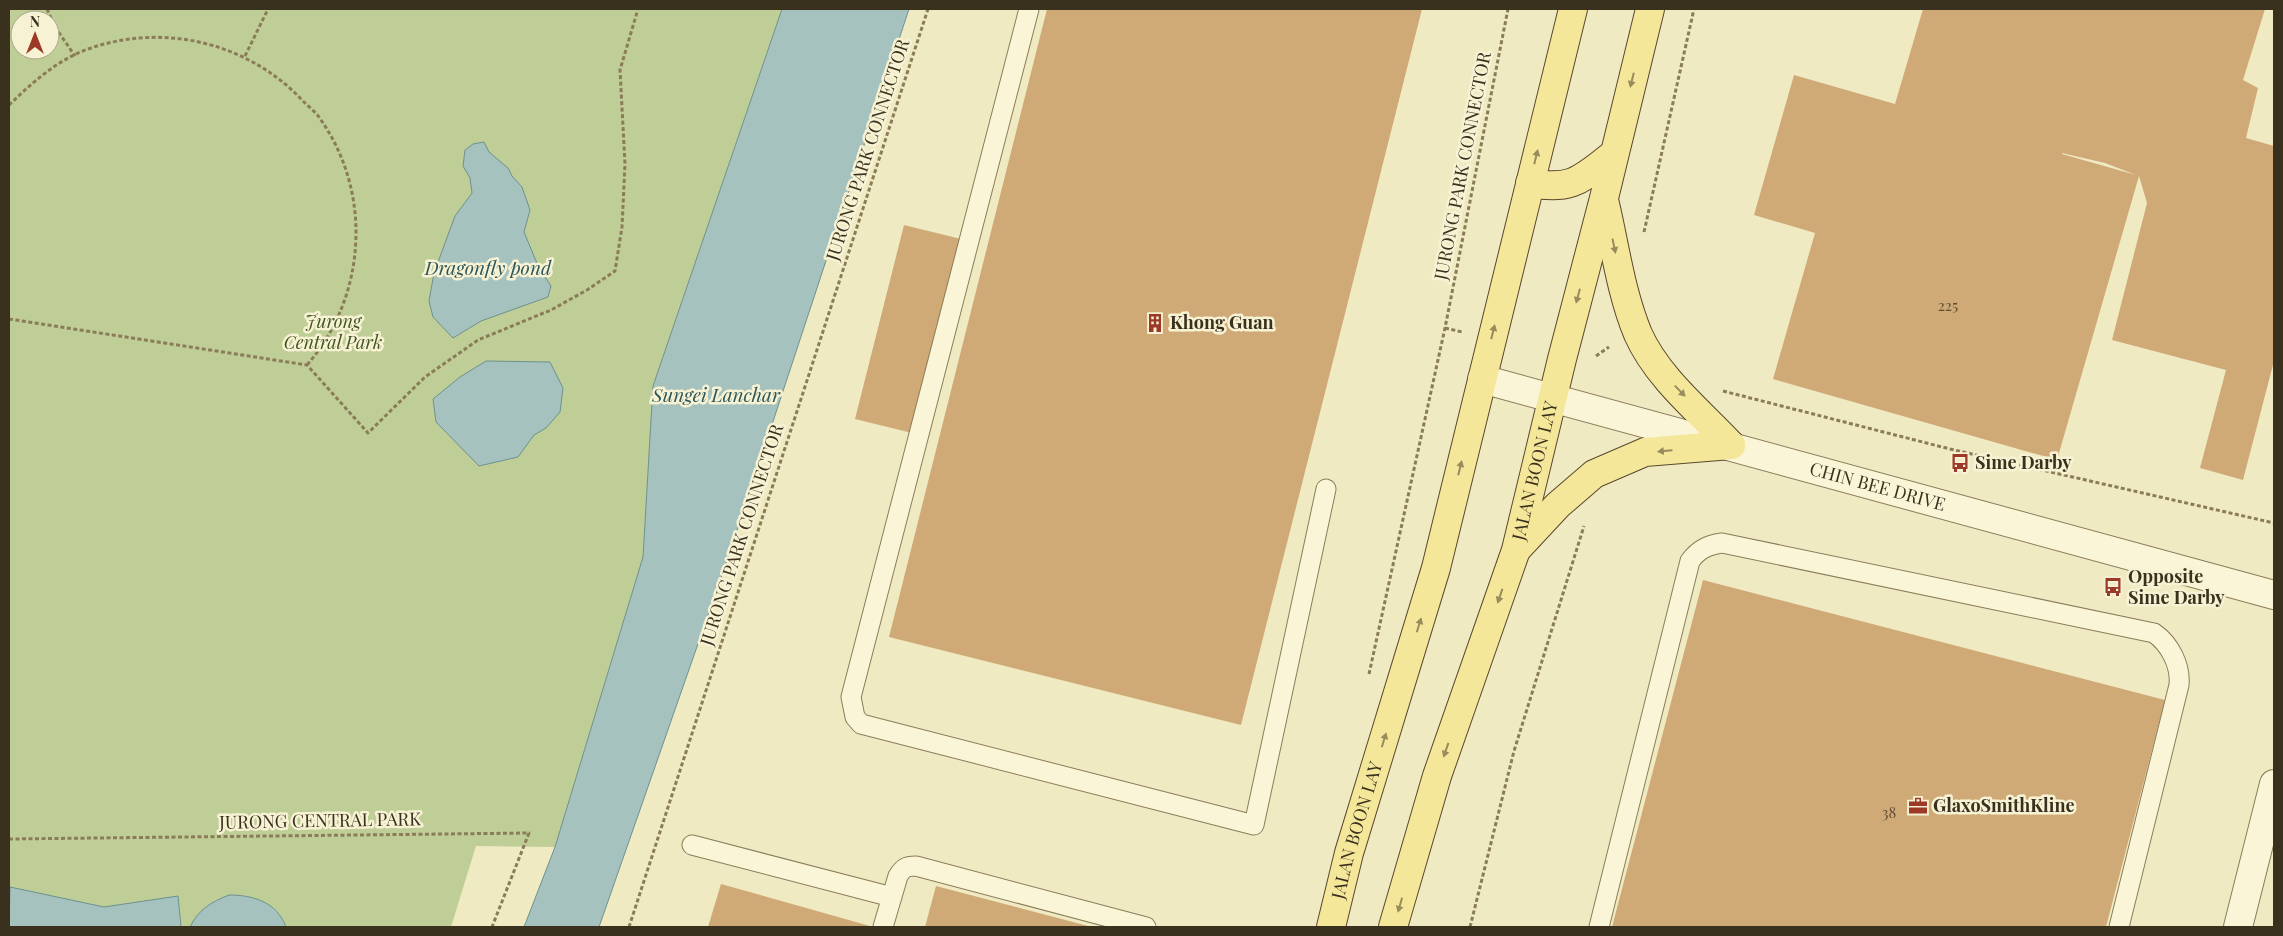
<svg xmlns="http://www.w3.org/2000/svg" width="2283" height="936" viewBox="0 0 2283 936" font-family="'Playfair Display',serif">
<rect width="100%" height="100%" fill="#f0eac3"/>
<path fill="#bfce96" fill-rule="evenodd" d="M9,9H782L653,386L643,557L555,847L476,846L451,927H9ZM20,20H50V50H20Z"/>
<path fill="#a5c2bf" stroke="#6c918e" d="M782,9H909L728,558L599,927H524L555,847L643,557L653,386Z
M484,142L489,152L508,168L512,176L522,187L530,210L524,232L539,268L551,286L548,297L481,321L453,338L433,317L429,301L434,273L455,216L472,193L470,178L463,166L465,150L473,144Z
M486,361L550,362L563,388L560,412L546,428L534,435L518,457L479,466L436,422L433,399L460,377Z
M10,887L104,907L178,896L181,927H9Z
M229,895C253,895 277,902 286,927H190C198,910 211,902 229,895Z"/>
<path fill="#cfaa77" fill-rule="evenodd" d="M1047,9H1422L1241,725L889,637Z
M1923,9H2265L2243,80L2258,88L2246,138L2274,146V361L2243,480L2200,468L2226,370L2112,340L2147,203L2139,176L2057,460L1773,379L1815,233L1754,215L1794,75L1895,104ZM2062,153L2105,163L2136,175L2062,154Z
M904,225L961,239L912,433L855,419Z
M1703,580L2165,700L2106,927H1612Z
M721,884L870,926L869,927H708Z
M936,886L1092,927H925Z"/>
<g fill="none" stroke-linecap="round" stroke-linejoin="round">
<g stroke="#8b7c59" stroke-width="21">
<path id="service" d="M1029,9L851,697L855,717L861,724L1254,825L1326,489
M692,845L892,897
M883,927L898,876C903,868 906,866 916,866L1146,927
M1599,927L1690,561C1699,549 1708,545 1722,543L2154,633C2170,644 2181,666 2179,685L2119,927"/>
</g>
<g stroke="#8b7c59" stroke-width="30">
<g id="minor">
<path id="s1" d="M1482,379L2274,595"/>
<path d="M2238,927L2274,784"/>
</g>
</g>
<g stroke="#58482d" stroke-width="30">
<g id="primary">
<path d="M1530,183C1573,191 1581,179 1614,154"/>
<path d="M1605,204C1615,247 1621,293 1638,334C1657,377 1699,411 1731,445"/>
<path d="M1517,549L1558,505L1594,474L1645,452L1731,445"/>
<path id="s2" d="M1331,927L1349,853L1436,568L1573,9"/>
<path id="s3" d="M1393,927L1437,776L1516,550L1562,359L1604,198L1650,9"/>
</g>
</g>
<path stroke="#8b7c59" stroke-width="3" stroke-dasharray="4 2.5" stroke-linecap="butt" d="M47,9L55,27L75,56
M245,56L268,9
M9,105C32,83 57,60 88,49C164,22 249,43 303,101C309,107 317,113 321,120C373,195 366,297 307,365
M1644,232L1694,9
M9,319L307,365L368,433L425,377L478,340L551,310L587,290L615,271L622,227L625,164L620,70L638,9
M1445,328L1462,332
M1596,356L1609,347
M1723,391L1950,449L2274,523
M1369,674L1445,328L1508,9
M9,839L529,833L492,927
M629,927L928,9
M1470,927L1514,751L1584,526"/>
<use href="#service" stroke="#faf5d7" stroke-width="19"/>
<use href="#minor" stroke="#faf5d7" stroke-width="28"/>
<use href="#primary" stroke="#f4e799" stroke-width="28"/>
</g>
<defs><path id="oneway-solid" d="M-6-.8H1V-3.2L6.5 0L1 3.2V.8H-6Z" transform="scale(1.25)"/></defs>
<g fill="#978c5c">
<use href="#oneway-solid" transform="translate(1632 80) rotate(104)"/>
<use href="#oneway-solid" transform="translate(1536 157) rotate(-76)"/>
<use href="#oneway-solid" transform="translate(1614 246) rotate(78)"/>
<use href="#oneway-solid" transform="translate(1578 296) rotate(105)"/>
<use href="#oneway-solid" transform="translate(1493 332) rotate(-76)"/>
<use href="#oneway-solid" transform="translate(1680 391) rotate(46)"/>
<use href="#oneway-solid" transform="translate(1665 451) rotate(175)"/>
<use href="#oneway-solid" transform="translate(1460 468) rotate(-76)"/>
<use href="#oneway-solid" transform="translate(1500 596) rotate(109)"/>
<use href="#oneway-solid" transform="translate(1419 625) rotate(-73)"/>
<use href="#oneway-solid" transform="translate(1384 740) rotate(-73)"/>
<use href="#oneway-solid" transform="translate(1446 750) rotate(109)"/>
<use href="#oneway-solid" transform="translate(1400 905) rotate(106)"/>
</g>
<defs>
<g id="building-bare" transform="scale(1.5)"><path d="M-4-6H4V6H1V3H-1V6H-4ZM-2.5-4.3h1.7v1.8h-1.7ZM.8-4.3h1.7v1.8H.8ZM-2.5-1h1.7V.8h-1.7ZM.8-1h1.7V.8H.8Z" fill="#9c3927" stroke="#f7f2d3" stroke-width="2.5" paint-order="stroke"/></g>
<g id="bus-bare" transform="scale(1.5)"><path d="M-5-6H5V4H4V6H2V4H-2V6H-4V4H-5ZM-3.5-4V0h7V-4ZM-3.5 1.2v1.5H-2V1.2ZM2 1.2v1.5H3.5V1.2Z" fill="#9c3927" stroke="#f7f2d3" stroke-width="2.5" paint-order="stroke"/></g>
<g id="office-bare" transform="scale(1.5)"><path d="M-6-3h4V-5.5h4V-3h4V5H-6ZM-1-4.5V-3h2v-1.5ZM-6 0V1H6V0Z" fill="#9c3927" stroke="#f7f2d3" stroke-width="2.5" paint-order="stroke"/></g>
</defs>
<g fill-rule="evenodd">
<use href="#building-bare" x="1155" y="323"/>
<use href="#bus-bare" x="1960" y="463"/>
<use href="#bus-bare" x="2113" y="587"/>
<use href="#office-bare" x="1918" y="806"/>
</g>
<g text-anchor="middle" stroke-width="5" stroke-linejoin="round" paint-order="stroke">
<g font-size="15" fill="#5f4e34">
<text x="1948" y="311">225</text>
<text x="1889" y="818">38</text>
</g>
<g font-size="18" fill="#3a301e" stroke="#f7f2d3">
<text transform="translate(868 150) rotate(-72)" y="6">JURONG PARK CONNECTOR</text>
<text transform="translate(1463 166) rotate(-79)" y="6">JURONG PARK CONNECTOR</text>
<text dy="6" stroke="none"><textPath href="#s3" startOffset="478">JALAN BOON LAY</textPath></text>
<text dy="6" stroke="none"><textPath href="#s1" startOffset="410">CHIN BEE DRIVE</textPath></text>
<text transform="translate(742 535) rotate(-72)" y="6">JURONG PARK CONNECTOR</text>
<text transform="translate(320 821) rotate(-1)" y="6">JURONG CENTRAL PARK</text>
<text dy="6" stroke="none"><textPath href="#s2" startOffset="100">JALAN BOON LAY</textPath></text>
</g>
<g font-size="18" font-style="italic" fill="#425723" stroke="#f7f2d3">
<text x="333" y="328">Jurong<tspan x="333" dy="21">Central Park</tspan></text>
</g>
<g font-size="18" font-weight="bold" fill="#3a301e" stroke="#f7f2d3" text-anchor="start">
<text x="1170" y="329">Khong Guan</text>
<text x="1975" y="469">Sime Darby</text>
<text x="2128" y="583">Opposite<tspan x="2128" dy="21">Sime Darby</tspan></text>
<text x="1933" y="812">GlaxoSmithKline</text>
</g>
<g font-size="19" font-style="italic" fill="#2c565a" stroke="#f7f2d3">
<text x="488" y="275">Dragonfly pond</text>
<text x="716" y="402">Sungei Lanchar</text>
</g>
</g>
<rect width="2283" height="936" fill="none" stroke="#3a301e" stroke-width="20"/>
<g transform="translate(35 35)"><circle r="24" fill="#f7f2d3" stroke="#aba48b"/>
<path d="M0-4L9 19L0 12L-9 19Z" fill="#9c3927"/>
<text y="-8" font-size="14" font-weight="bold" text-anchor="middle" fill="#3a301e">N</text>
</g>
</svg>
